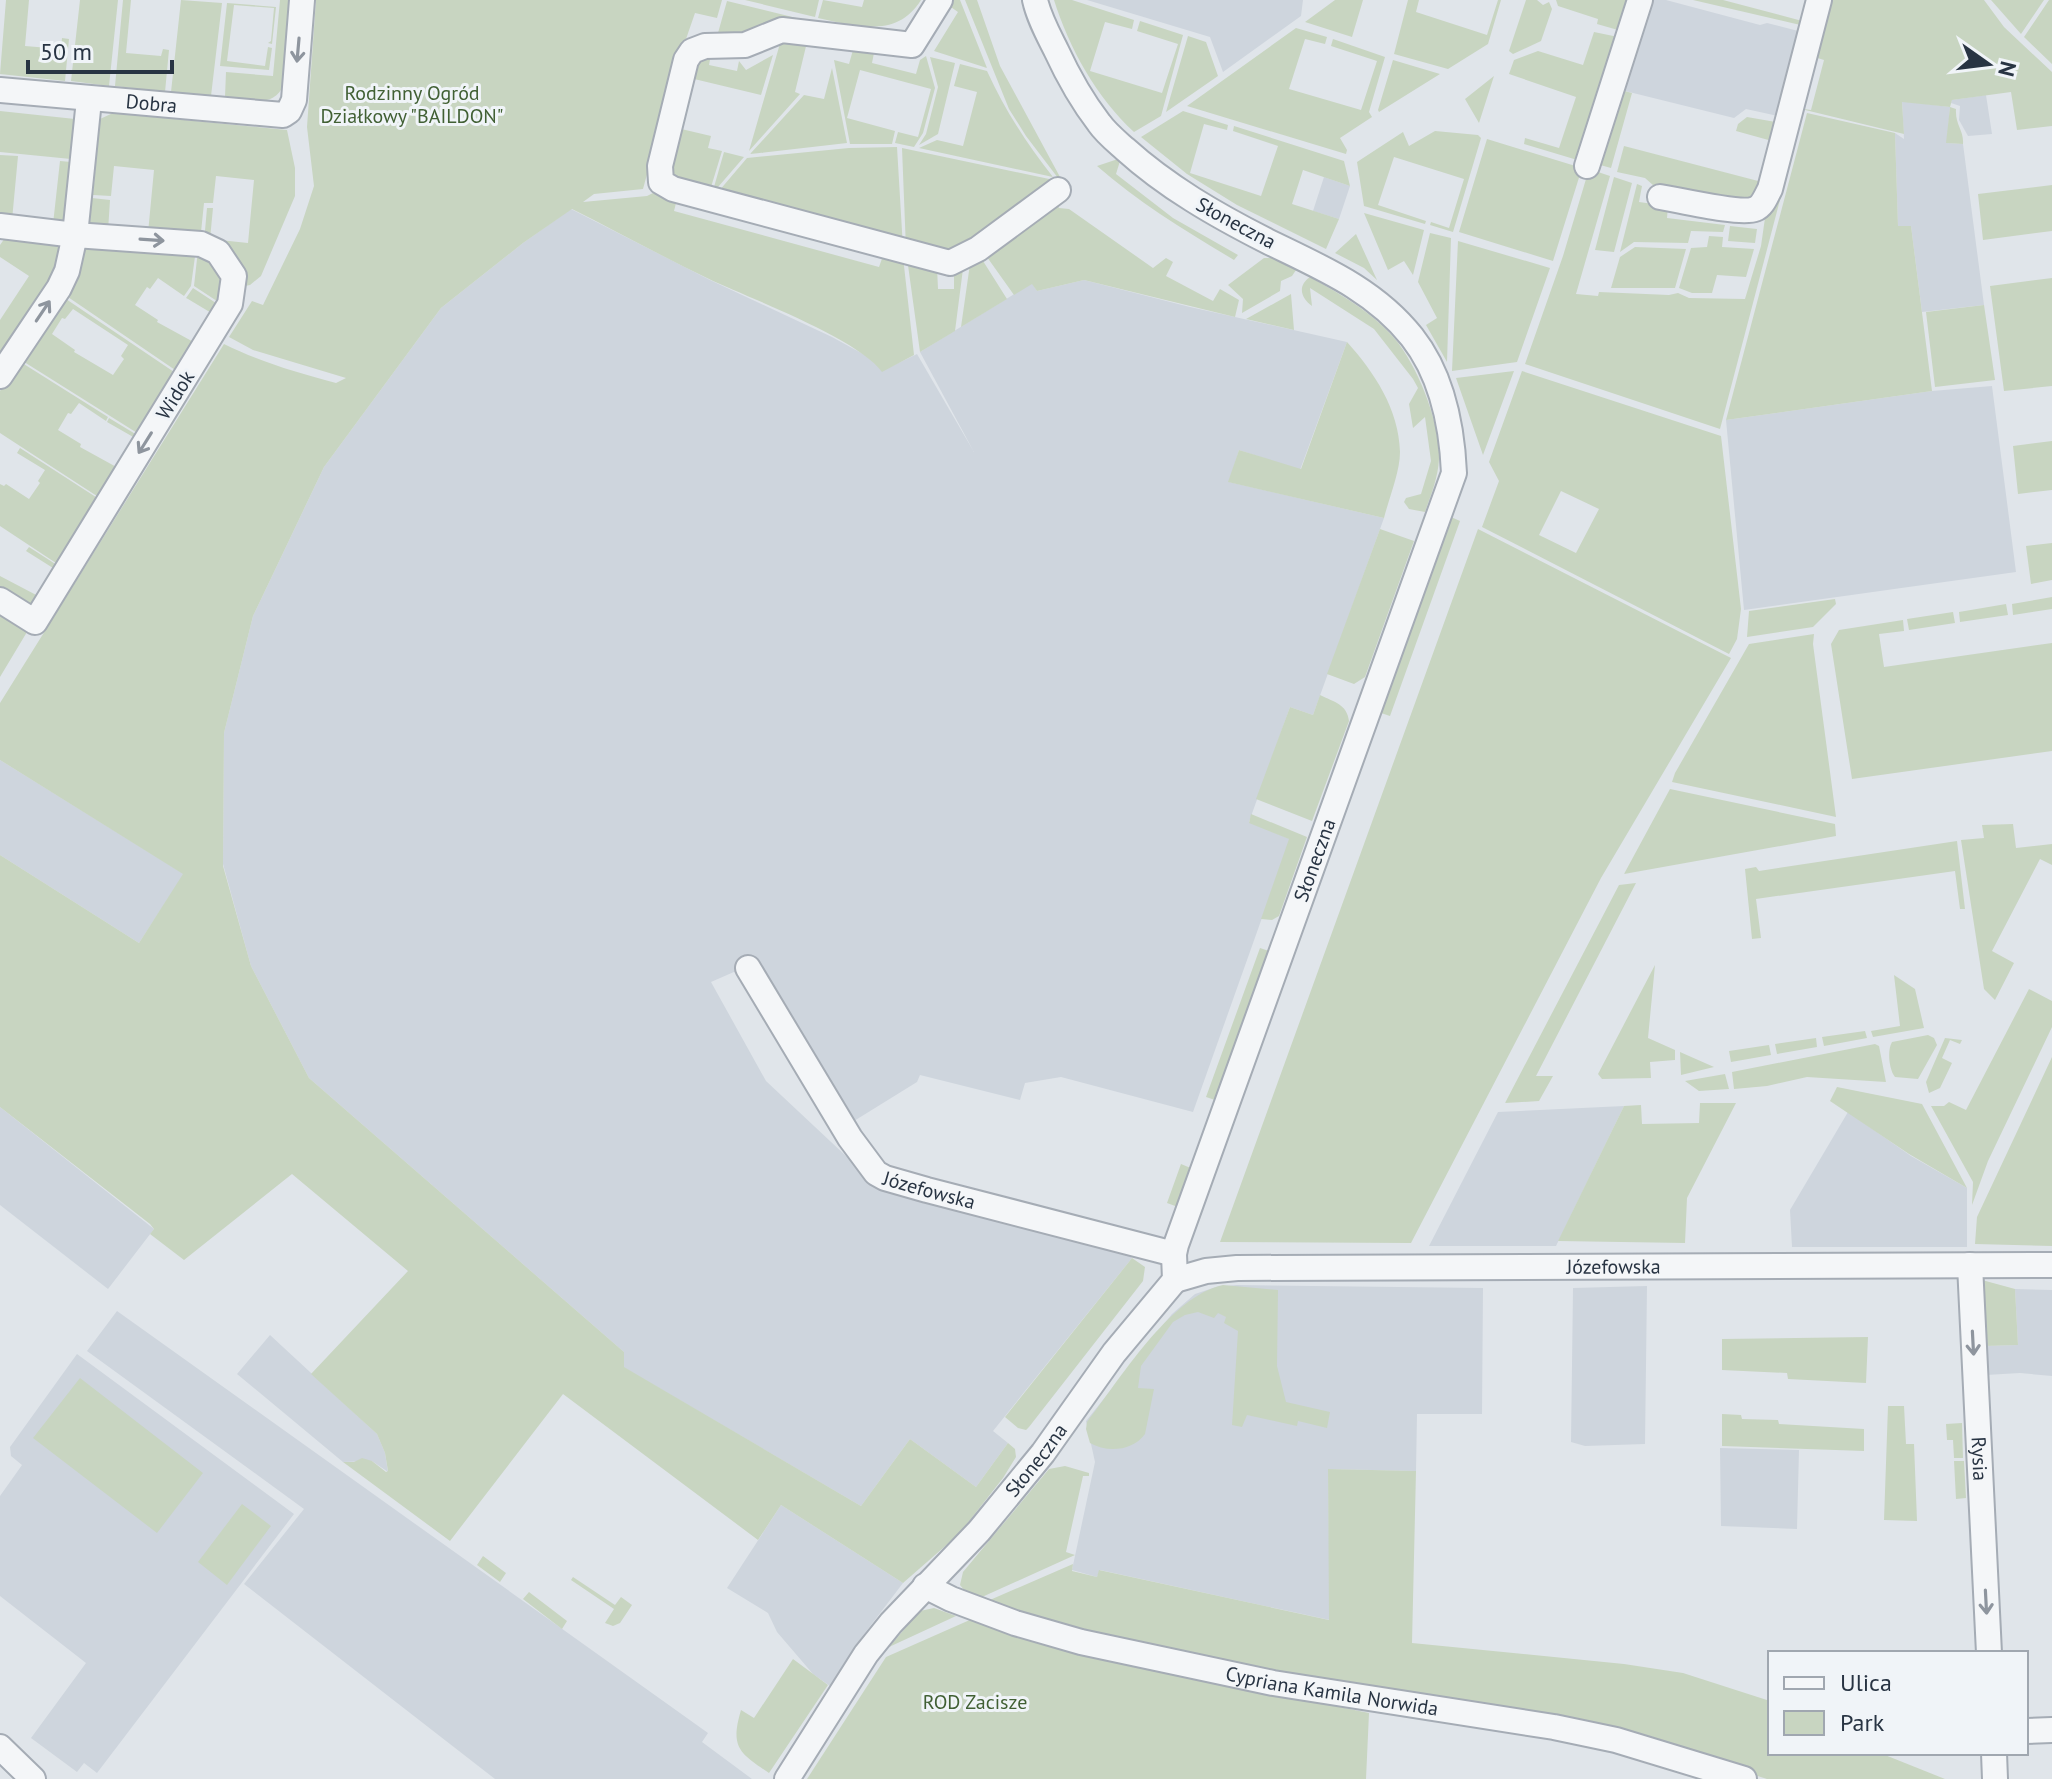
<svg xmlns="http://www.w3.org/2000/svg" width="2052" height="1779" viewBox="0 0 2052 1779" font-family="'PT Sans',sans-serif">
<rect width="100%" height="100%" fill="#e0e5ea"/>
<path fill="#ced5dd" d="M1087,0H1303L1301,16L1223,72L1210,37Z
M1646,0H1666L1760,25L1767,23L1806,33L1778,116L1746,109L1734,118L1617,89Z
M1986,95L1992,134L1968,136L1959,120L1960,106L1951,103L1952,100Z
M1902,101L1950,107L1947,143L1963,144L1984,305L1922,312L1911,226L1898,227L1895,133L1904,139Z
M1324,177L1350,186L1339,219L1313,211Z
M571,209L710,280L832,337L874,360L882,371L917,354L974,452L920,352L1032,283L1037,291L1084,280L1190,307L1347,342L1300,470L1239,450L1229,482L1384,518L1313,715L1290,707L1249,822L1290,839L1193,1112L1061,1077L1025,1083L1020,1100L920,1075L917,1082L854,1121L759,961L711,982L766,1081L878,1186L1123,1250L1132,1258L993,1431L1008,1443L976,1487L910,1439L861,1506L623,1367L624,1352L309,1078L251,966L223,864L224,733L253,616L324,467L441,308L523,243Z
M1992,386L2016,572L1744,610L1726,420L1932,391Z
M0,760L184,874L139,943L0,855Z
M1624,1106L1556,1246H1429L1498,1112Z
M0,1107L154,1229L108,1289L0,1205Z
M1848,1112L1911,1156L1967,1188V1247H1792L1790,1210Z
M1237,1285L1483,1288L1482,1414H1417L1416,1471L1328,1469L1330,1620L1100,1570L1097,1577L1072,1570L1095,1462L1086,1421L1172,1314L1195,1294L1216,1287Z
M1647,1286L1645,1444L1585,1446L1571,1442L1573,1288Z
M2015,1289L2052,1290V1376L2020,1373L1986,1375L1985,1346L2018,1345Z
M117,1311L708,1733L702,1742L752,1779H495L244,1584L304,1509L87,1351Z
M270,1335L377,1434L385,1453L388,1472L372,1461L343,1462L237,1374Z
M77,1354L294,1514L97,1773L84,1763L77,1772L31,1738L86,1663L0,1596V1496L22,1465L11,1456L10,1447Z
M1720,1448L1799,1450L1797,1529L1721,1526Z
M781,1505L903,1583L855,1646L830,1686L813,1674L777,1632L768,1613L727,1588Z"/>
<path fill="#c8d5c1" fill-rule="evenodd" d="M6,0H29L25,46L61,49L62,38L69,39L65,81L0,74Z
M80,0H118L109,86L71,81Z
M123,0H131L126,53L161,56L163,49L169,50L165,92L115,86Z
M181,0L222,3L211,96L171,92Z
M280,0H292L284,84C274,110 247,99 225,97L226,72L273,76Z
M316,0H722L717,18L695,13L677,65L643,189L594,194L583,202L647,196L653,193L677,199L674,211L879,267L884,253L903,257L914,355L882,372C859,339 749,298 709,279C663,257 618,232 572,209L523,243L441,308L324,467L253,616L224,733L223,866L251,966L309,1078L624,1352V1367L861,1506L910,1439L976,1487L1008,1443L1015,1449L1016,1457L1003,1478L959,1534L903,1583L781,1505L758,1540L563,1394L450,1541L343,1462H354L362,1458L372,1461L386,1472L388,1471L385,1453L377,1434L311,1374L408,1271L292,1174L184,1260L150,1234L154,1229L150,1224L0,1107V855L139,943L183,874L0,760V703L224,344C263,363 295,372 336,383L346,378L253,350L229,337L252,301L263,305L300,229L314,186L307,127Z
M745,0H819L815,17Z
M823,0L862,7L864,0H921C897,39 856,26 818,18Z
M947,0H960L987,68L934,51L958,12L945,3Z
M965,0H977L1000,66L1060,177L1058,178L1026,136L1009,109Z
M1054,0H1072L1134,20L1132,29L1105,22L1090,71L1162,93L1178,44L1137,31L1140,21L1183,35L1161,116L1134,132C1097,98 1069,48 1054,0Z
M1335,0H1363L1352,37L1305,22Z
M1408,0H1419L1416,12L1487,35L1498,0H1501L1488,44L1448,69L1394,54Z
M1526,0H1537L1543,5L1549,2L1552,9L1541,41L1513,54L1509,51Z
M1556,0H1635L1625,32L1597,24L1598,19L1558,6Z
M1693,0H1723L1806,22L1809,27Z
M1823,0H1984L2004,27L2052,72V126L2017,130L2011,92L1952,100L1950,107L1956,109C1955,125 1964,130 1963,144L1946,143L1950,107L1902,102L1904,134L1797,108L1811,110L1824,60L1811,56Z
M1991,0H2044L2021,34Z
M2049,0H2052V64L2024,37Z
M727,1L853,32L716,40Z
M227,3L276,7L272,44L268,43L271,41L274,8L234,5L227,61L265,66L268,47L272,48L269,70L220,66Z
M1296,28L1327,37L1325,44L1305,39L1289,89L1361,110L1377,61L1331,46L1333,39L1385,57L1369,112L1372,117L1340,138L1347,150L1346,154L1187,106Z
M1594,32L1623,38L1584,162L1524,144L1525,138L1559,148L1576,97L1509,74L1514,60L1538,51L1583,65Z
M1188,36L1206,42L1218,76L1166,112Z
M808,38L795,92L800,94L749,151L781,40Z
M875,48L872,63L916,74L920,60L926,56L935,88L923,133L914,147L895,143L898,132L918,137L931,89L860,70L847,118L895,131L892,144H850L834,60L849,64L853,50Z
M711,54L709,65L737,71L739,61L746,70L773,55L761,95L690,78L677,128L711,136L708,148L722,151L708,197L665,182L692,56Z
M930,57L955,63L938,134L919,145L926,134L938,87Z
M1393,60L1440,74L1379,112L1378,110Z
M960,64L987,71C1005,110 1026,143 1053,177L919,148L937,140L963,146L977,92L954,86Z
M832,68L847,143L750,154L804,95L824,99Z
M1494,76L1479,123L1465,99Z
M1617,89L1632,93L1611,168L1593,163Z
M1794,110L1803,112L1720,429L1525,364L1563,256L1589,169L1610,176L1576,294L1598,296L1599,292L1669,295L1678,293L1689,298L1745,299L1761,246L1767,204Z
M0,111L75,119L71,159L0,152Z
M1183,111L1228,125L1227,130L1204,124L1190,173L1261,196L1278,146L1233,131L1234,126L1344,161L1350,186L1303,170L1292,204L1339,219L1326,249L1237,205L1187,174L1141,137Z
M113,113L287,130L295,168V196L261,276L250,285L235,288L204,242L207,208H213L210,239L248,243L254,180L216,176L213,203H204L200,242L89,234L92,198L110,200L108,231L148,233L154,170L114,166L111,196L93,195L100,119Z
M1807,113L1895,133L1898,226H1911L1932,391L1726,420Z
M1747,117L1782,123L1765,188L1752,207L1662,193L1645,178L1617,172L1624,146L1762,182L1772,141L1736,131L1738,124Z
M1435,131L1478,135L1481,138L1453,232L1430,225L1431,222L1449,228L1464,179L1394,157L1378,205L1426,221L1425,224L1364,206L1357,162L1403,132L1409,146Z
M1487,139L1582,168L1553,261L1459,232Z
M897,147L903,248L713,198L747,158L849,148Z
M902,148L1054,180L959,257L906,249Z
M724,152L744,157L712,194Z
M0,155L18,156L12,220L0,219Z
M1118,159L1120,161L1116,174L1173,218L1238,255L1234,260C1186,231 1139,203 1097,166Z
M60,161L71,162L64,225L53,224Z
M1614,177L1632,183L1614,252L1595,250Z
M1637,184L1642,186L1639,202L1668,206L1667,218L1725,225L1723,232L1691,231L1688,243L1634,242L1620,252Z
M2052,185V231L1983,240L1978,194Z
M1067,195L1058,205L1059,208L1069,209L1153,268L1166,258L1173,262L1166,276L1213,301L1220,289L1239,300L1235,317L1084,280L1037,291L1032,284L1014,295L982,250Z
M1364,213L1424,230L1413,275L1404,261L1388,270Z
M1730,226L1757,229L1755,243L1728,241Z
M1430,233L1451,238L1447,362L1426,325L1437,318L1418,282Z
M1356,234L1377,280L1364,268L1335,253Z
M7,235L62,242L52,280L0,354V320L29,276L0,257V245Z
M1709,236L1723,237L1722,247L1754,249L1746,277L1717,275L1712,293H1692L1679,288L1691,248L1707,247Z
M88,240L196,249L191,286L184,296L158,278L150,289L147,287L135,305L158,320L157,322L199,345L181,374L65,295L78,272Z
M1458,241L1550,268L1517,362L1452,371Z
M1635,247L1686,249L1675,288H1611L1620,257Z
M198,250L224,269L223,305L194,286Z
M978,253L1007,299L961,327L971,257Z
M907,258L937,267L938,289H954V266L964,261L955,331L920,352Z
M1264,258H1273L1296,270L1292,276L1281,281L1280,291L1242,313L1243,299L1228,285Z
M1310,277C1340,294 1372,312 1395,339C1417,365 1441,424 1439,459C1438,478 1431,495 1425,512L1409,509L1404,502L1406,498L1421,494L1431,461L1425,417L1413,428L1409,404L1418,388L1413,379L1374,329L1310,288L1312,306C1301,298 1297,286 1310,277Z
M2052,278V386L2004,391L1990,286Z
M193,288L222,307L213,314L188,299L186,298Z
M1291,294L1294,330L1246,319Z
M63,297L180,376L142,436L21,360ZM73,309L128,345L121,356L124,359L113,375L74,352L75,350L52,334L62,318L65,319Z
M1984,305L1995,380L1935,387L1926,312Z
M1347,342C1374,372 1399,409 1400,452C1400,472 1389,498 1384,518L1228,482L1239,450L1301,469Z
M19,361L108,417L106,421L79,403L71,414L68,413L58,430L81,444L80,447L120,469L135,438L107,422L109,418L142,438L103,500L0,433V391Z
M1514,371L1483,455L1456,378Z
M1522,371L1721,436L1741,609L1737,639L1729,654L1482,527L1499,481L1489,462ZM1561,491L1599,509L1576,553L1539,535Z
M2052,441V490L2018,494L2013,446Z
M20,448L102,501L62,567L0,526V484L4,486L6,484L29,499L40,483L38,481L45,470L17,453Z
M1451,517L1460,521L1390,716L1381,713Z
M1380,529L1414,541L1365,677L1354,684L1327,674Z
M1478,529L1731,658L1601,878L1411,1243L1220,1242Z
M2052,543V580L2031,584L2026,546Z
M29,547L60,567L39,600L26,607L0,594V576L40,597L53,568L26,551Z
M2052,597V609L2013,615L2012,604Z
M1835,599L1836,604L1813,627L1747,637L1749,611Z
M0,602L33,622L0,677Z
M2006,604L2008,615L1960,622L1959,612Z
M1953,612L1955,623L1909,630L1907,619Z
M1903,620L1904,631L1879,634L1884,667L2052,643V751L1852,779L1831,644L1839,630Z
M1814,634L1813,644L1836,817L1672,782L1675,773L1749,644Z
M1320,695C1334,702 1347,704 1349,721L1312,821L1256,799L1290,707L1313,715Z
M1670,789L1835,824L1836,836L1624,874Z
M1251,814L1307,837L1279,916L1272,920L1261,919L1289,839L1249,823Z
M2013,824L2016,848L2052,844V865L2040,859L1992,951L2014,963L1995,1000L1984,989L1961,840L1984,838L1982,825Z
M1957,841L1965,909H1960L1955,871L1756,899L1761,938L1752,939L1745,869L1756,867L1759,871Z
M1636,883L1536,1076H1553L1539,1101L1505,1103L1619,885Z
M1260,948L1269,951L1270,955L1218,1101L1206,1097Z
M1655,965L1648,1038L1675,1050V1060L1650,1062L1651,1078L1602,1079L1598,1074Z
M1894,975L1915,989L1924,1028L1873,1037L1871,1031L1900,1026Z
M2029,989L2052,1001V1027L1988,1161L1972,1205L1973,1182L1931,1106H1944L1949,1102L1966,1110Z
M1865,1031L1867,1038L1824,1046L1822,1037Z
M1928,1035L1934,1038L1937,1045L1918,1079L1895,1077C1889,1070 1887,1050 1892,1042Z
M1816,1038L1817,1047L1777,1054L1775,1044Z
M1945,1038L1962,1040L1960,1044L1950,1040L1942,1058L1952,1063L1940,1088L1929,1093L1926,1082Z
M1875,1044L1879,1046L1886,1082L1807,1077L1767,1086L1734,1089L1732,1072Z
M1769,1045L1771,1055L1731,1062L1729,1051Z
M1680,1052L1714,1067L1681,1075Z
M2052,1057V1246L1975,1244L1977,1217Z
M1725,1074L1729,1089L1699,1091L1685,1081Z
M1837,1087L1922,1104L1967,1188L1909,1154L1830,1101Z
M1700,1103H1736L1687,1198L1685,1243L1558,1241L1624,1106L1641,1105L1642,1124L1699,1123Z
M1181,1164L1193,1169L1178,1207L1167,1203Z
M1132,1258L1145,1267L1143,1281L1029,1427L1026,1430L1018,1428L1005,1417Z
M1982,1280L2015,1289L2018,1345L1985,1346Z
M1223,1285L1278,1290L1277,1366L1286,1402L1330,1412L1327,1428L1298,1421L1297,1426L1247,1415L1242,1427L1232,1425L1238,1331L1224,1323L1226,1317L1218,1313L1214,1318L1198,1312L1185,1315L1173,1322L1141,1366L1138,1388L1154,1389L1145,1434C1133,1451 1107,1453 1090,1443L1086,1429L1087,1422C1119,1381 1170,1296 1223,1285Z
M1868,1337L1866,1383L1788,1379L1787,1373L1722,1370V1339Z
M80,1378L203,1473L157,1533L33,1438Z
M1888,1406H1904L1906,1444H1914L1917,1521L1884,1520Z
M1722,1414L1741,1415L1742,1419L1778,1420L1779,1424L1864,1429V1451L1722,1446Z
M1962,1423L1963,1458H1954L1953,1440H1947L1946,1424Z
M1964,1461L1966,1498L1956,1499L1954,1461Z
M1065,1466L1089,1473V1476H1083L1066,1552L1075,1555L982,1597L965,1591L960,1585L963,1572L1049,1469Z
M1328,1469L1416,1471L1412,1643L1624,1664L1683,1673L1770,1701V1753H1880L1945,1779H1767L1617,1731L1367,1690L1092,1638L983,1603L1073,1564L1072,1571L1097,1577L1099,1570L1329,1620Z
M242,1504L271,1526L227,1585L198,1562Z
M483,1556L506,1573L500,1582L477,1565Z
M573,1577L615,1605L621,1597L632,1605L620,1623L613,1626L605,1623L614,1609L571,1580Z
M529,1592L567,1621L562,1629L523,1599Z
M934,1608L956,1616L889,1647L920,1611Z
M972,1619L1076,1653L1369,1713L1366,1779H807L886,1657Z
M793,1659L828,1685L769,1773C739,1753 730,1747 741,1710L754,1718Z"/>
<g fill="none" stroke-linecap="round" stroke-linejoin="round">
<g stroke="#a5acb5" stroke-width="28">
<g id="minor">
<path d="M940,0L912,45L782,30L745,45L705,46L692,51L686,60L660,166L661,182L673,189L950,263L978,249L1058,190"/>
<path id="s1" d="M0,90L283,115L289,111L294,100L302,0"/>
<path d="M1587,166L1640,0"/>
<path d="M1660,197C1679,200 1741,215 1755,209C1763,206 1766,196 1770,189L1819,0"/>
<path d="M0,226L75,235L201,244L218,252L234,276L230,304L35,622L0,600"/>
<path d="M0,376L59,288L67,271L75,235L89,100"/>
<path id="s2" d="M748,968L850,1138L876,1173L885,1178L927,1190L1174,1254"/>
<path id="s3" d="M1970,1265L1989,1653"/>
<path id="s4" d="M1175,1280L1206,1271L1237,1268L2052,1265"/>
<path id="s5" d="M925,1586L951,1599L1015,1623L1081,1642L1273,1683L1554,1727L1616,1740L1744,1779"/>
<path d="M2026,1731L2052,1730"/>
<path d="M0,1747L33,1779"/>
<path d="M1994,1753L1995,1779"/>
<path id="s6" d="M787,1779L866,1654L891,1623L979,1531L1043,1453L1114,1353L1175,1280L1174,1254L1176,1245L1454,473C1452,426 1442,375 1412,337C1374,289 1320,267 1267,241C1216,215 1167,187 1125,149C1116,141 1106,133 1099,123C1082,101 1068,76 1056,50C1048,34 1039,18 1035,0"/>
</g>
</g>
<use href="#minor" stroke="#f4f6f8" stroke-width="24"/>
</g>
<defs><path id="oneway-shaft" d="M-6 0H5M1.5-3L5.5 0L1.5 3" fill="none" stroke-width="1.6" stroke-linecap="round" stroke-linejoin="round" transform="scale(2)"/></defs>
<g stroke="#8e959e">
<use href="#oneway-shaft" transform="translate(298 50) rotate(95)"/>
<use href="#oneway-shaft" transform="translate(152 240) rotate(4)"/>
<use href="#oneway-shaft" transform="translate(43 311) rotate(-56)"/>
<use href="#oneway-shaft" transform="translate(145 443) rotate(122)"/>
<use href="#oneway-shaft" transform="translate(1973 1343) rotate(87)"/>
<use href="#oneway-shaft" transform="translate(1986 1602) rotate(87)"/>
</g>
<g text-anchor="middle" stroke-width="6" stroke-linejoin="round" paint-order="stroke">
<g font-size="20" fill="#416034" stroke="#f0f4f8">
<text x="412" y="100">Rodzinny Ogród<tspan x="412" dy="23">Działkowy "BAILDON"</tspan></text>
<text x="975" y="1709">ROD Zacisze</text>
</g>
<g font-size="20" fill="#283443" stroke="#f0f4f8">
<text dy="7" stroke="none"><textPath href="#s1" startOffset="152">Dobra</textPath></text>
<text transform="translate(1236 223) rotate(28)" y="7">Słoneczna</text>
<text transform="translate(175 395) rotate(-58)" y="7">Widok</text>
<text dy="7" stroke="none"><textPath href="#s6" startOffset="1078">Słoneczna</textPath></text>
<text dy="7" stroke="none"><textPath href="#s2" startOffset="298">Józefowska</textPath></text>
<text dy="7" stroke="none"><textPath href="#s4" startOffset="440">Józefowska</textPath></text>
<text dy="7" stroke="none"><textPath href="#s6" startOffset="406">Słoneczna</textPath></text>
<text dy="7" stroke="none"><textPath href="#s3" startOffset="194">Rysia</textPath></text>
<text dy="7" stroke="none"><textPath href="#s5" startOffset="422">Cypriana Kamila Norwida</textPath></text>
</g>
</g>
<rect x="1768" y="1651" width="260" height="104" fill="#f0f4f8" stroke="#a0a7b0" stroke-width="2"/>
<rect x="1784" y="1677" width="40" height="12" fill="#f4f6f8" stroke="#a0a7b0" stroke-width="2"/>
<text x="1840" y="1691" font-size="24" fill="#283443">Ulica</text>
<rect x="1784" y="1711" width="40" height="24" fill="#c8d5c1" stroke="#a0a7b0" stroke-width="2"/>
<text x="1840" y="1731" font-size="24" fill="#283443">Park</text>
<g transform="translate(1988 64) rotate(104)" stroke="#f0f4f8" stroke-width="6" paint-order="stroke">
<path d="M0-6L14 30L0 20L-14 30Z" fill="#283443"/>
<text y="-12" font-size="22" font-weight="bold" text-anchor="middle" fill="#283443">N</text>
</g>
<path d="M28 60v12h144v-12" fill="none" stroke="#283443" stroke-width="4"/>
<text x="40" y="60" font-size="24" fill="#283443" stroke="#f0f4f8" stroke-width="6" paint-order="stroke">50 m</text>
</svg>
